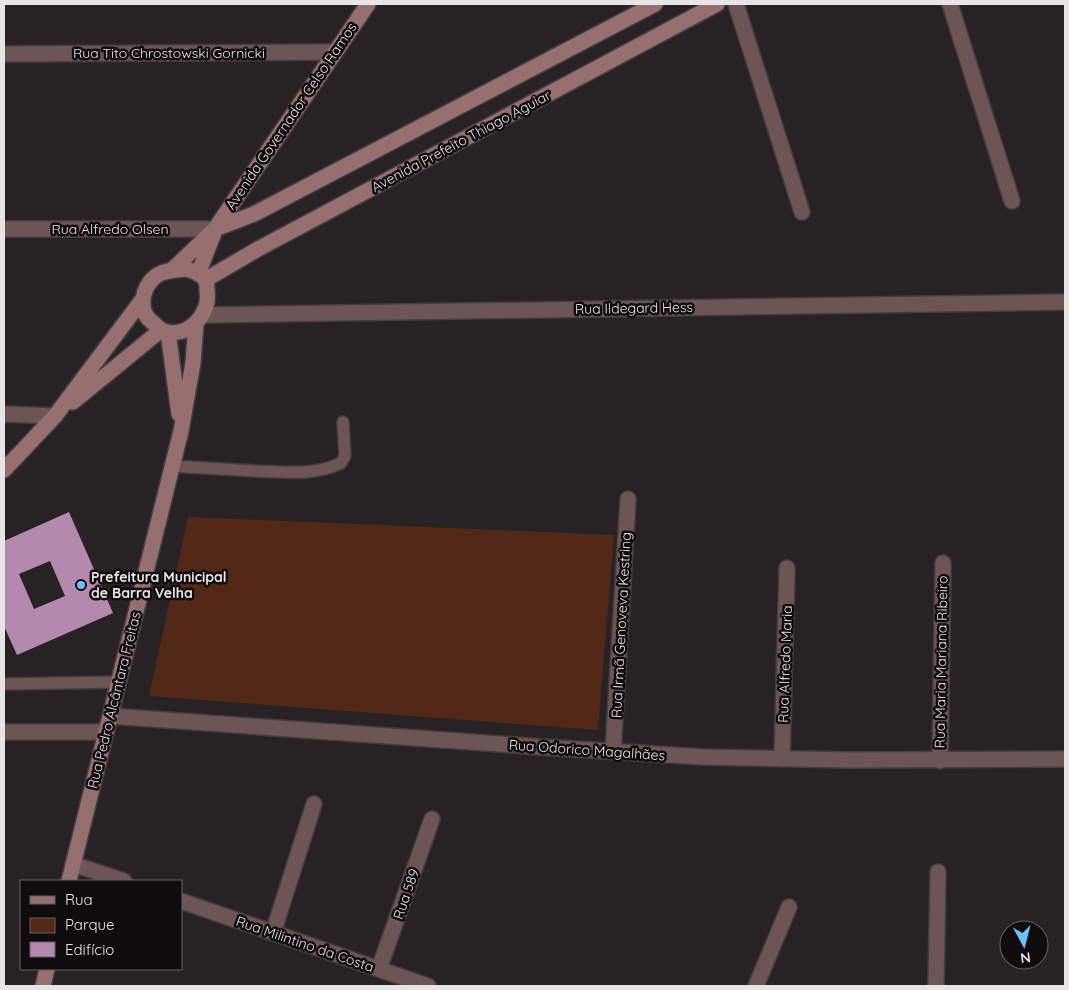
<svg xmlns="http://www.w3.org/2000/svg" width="1069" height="990" viewBox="0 0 1069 990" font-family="Quicksand,sans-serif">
<rect width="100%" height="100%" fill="#292225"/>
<path fill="#522919" d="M188,517L614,535L598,730L149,696Z"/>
<path fill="#b489ae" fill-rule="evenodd" d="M69,512L113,613L17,655L4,626V541ZM50,561L65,596L34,609L19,574Z"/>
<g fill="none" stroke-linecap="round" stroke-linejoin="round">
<g stroke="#443d40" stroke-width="14">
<path id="lane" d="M173,466C200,468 227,469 254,471C283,472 315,476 341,463L345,456L343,422
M4,684L119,682"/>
</g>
<g stroke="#443d40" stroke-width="18">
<path id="street" d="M736,4L802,212
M950,4L1012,201
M4,54L334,52
M4,229H215
M203,315L1065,302
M4,414L55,416
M110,716L541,747L703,757L849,760L1065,759
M4,732H106
M613,752L628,499
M782,759L787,568
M940,761L943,563
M73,864L124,881
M181,901L428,986
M273,933L314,804
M379,969L432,819
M756,986L789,907
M936,986L938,872"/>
</g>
<g stroke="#443d40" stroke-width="18">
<path id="secondary" d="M215,229L254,214L655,4
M186,269C192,271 202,273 205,280C207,283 207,288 207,291C211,314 188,339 164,331C159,329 156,325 152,322C137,310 142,287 156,276C164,270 176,270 186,269Z
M172,270L215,229L368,4
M198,274L214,233
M205,280L258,249L717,4
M168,332L179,414
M73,402L161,330
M4,470L55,416L142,300
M69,881L181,431L193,363L196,323
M43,986L47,969"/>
</g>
<use href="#lane" stroke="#6d5555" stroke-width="11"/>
<use href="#street" stroke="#6d5555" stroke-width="15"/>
<use href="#secondary" stroke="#967070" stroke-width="15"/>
</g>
<circle fill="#6ec2f3" stroke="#100c0e" stroke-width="2" cx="81" cy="585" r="5"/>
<g text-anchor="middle" stroke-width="5" stroke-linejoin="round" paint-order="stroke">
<g font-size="14" fill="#e9e4e6" stroke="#100c0e">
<text x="169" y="58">Rua Tito Chrostowski Gornicki</text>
<text transform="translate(291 116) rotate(-56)" y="5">Avenida Governador Celso Ramos</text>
<text transform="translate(461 141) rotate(-28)" y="5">Avenida Prefeito Thiago Aguiar</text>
<text x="110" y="234">Rua Alfredo Olsen</text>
<text transform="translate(634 308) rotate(-1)" y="5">Rua Ildegard Hess</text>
<text transform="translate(621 625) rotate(-87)" y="5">Rua Irmã Genoveva Kestring</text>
<text transform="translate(941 662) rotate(-89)" y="5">Rua Maria Mariana Ribeiro</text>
<text transform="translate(785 664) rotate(-88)" y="5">Rua Alfredo Maria</text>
<text transform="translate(114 700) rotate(-76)" y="5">Rua Pedro Alcântara Freitas</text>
<text transform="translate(587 750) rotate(4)" y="5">Rua Odorico Magalhães</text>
<text transform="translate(406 894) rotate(-71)" y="5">Rua 589</text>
<text transform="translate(305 944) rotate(19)" y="5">Rua Milintino da Costa</text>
</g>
<g font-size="14" font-weight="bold" fill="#e9e4e6" stroke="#100c0e" text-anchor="start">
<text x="91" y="582">Prefeitura Municipal<tspan x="91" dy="16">de Barra Velha</tspan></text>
</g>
</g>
<rect width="1069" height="990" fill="none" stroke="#e9e4e6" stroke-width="10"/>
<rect x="20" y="880" width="162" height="90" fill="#100c0e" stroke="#676264"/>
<rect x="30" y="896" width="25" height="8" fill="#967070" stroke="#676264"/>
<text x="65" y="905" font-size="15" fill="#e9e4e6">Rua</text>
<rect x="30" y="918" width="25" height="15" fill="#522919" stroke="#676264"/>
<text x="65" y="930" font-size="15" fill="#e9e4e6">Parque</text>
<rect x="30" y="942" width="25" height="15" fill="#b489ae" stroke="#676264"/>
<text x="65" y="955" font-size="15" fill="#e9e4e6">Edifício</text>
<g transform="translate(1024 945) rotate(173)"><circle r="24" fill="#100c0e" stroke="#676264"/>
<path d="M0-4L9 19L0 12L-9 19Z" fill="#6ec2f3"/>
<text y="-8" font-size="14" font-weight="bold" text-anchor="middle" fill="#e9e4e6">N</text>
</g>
</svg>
